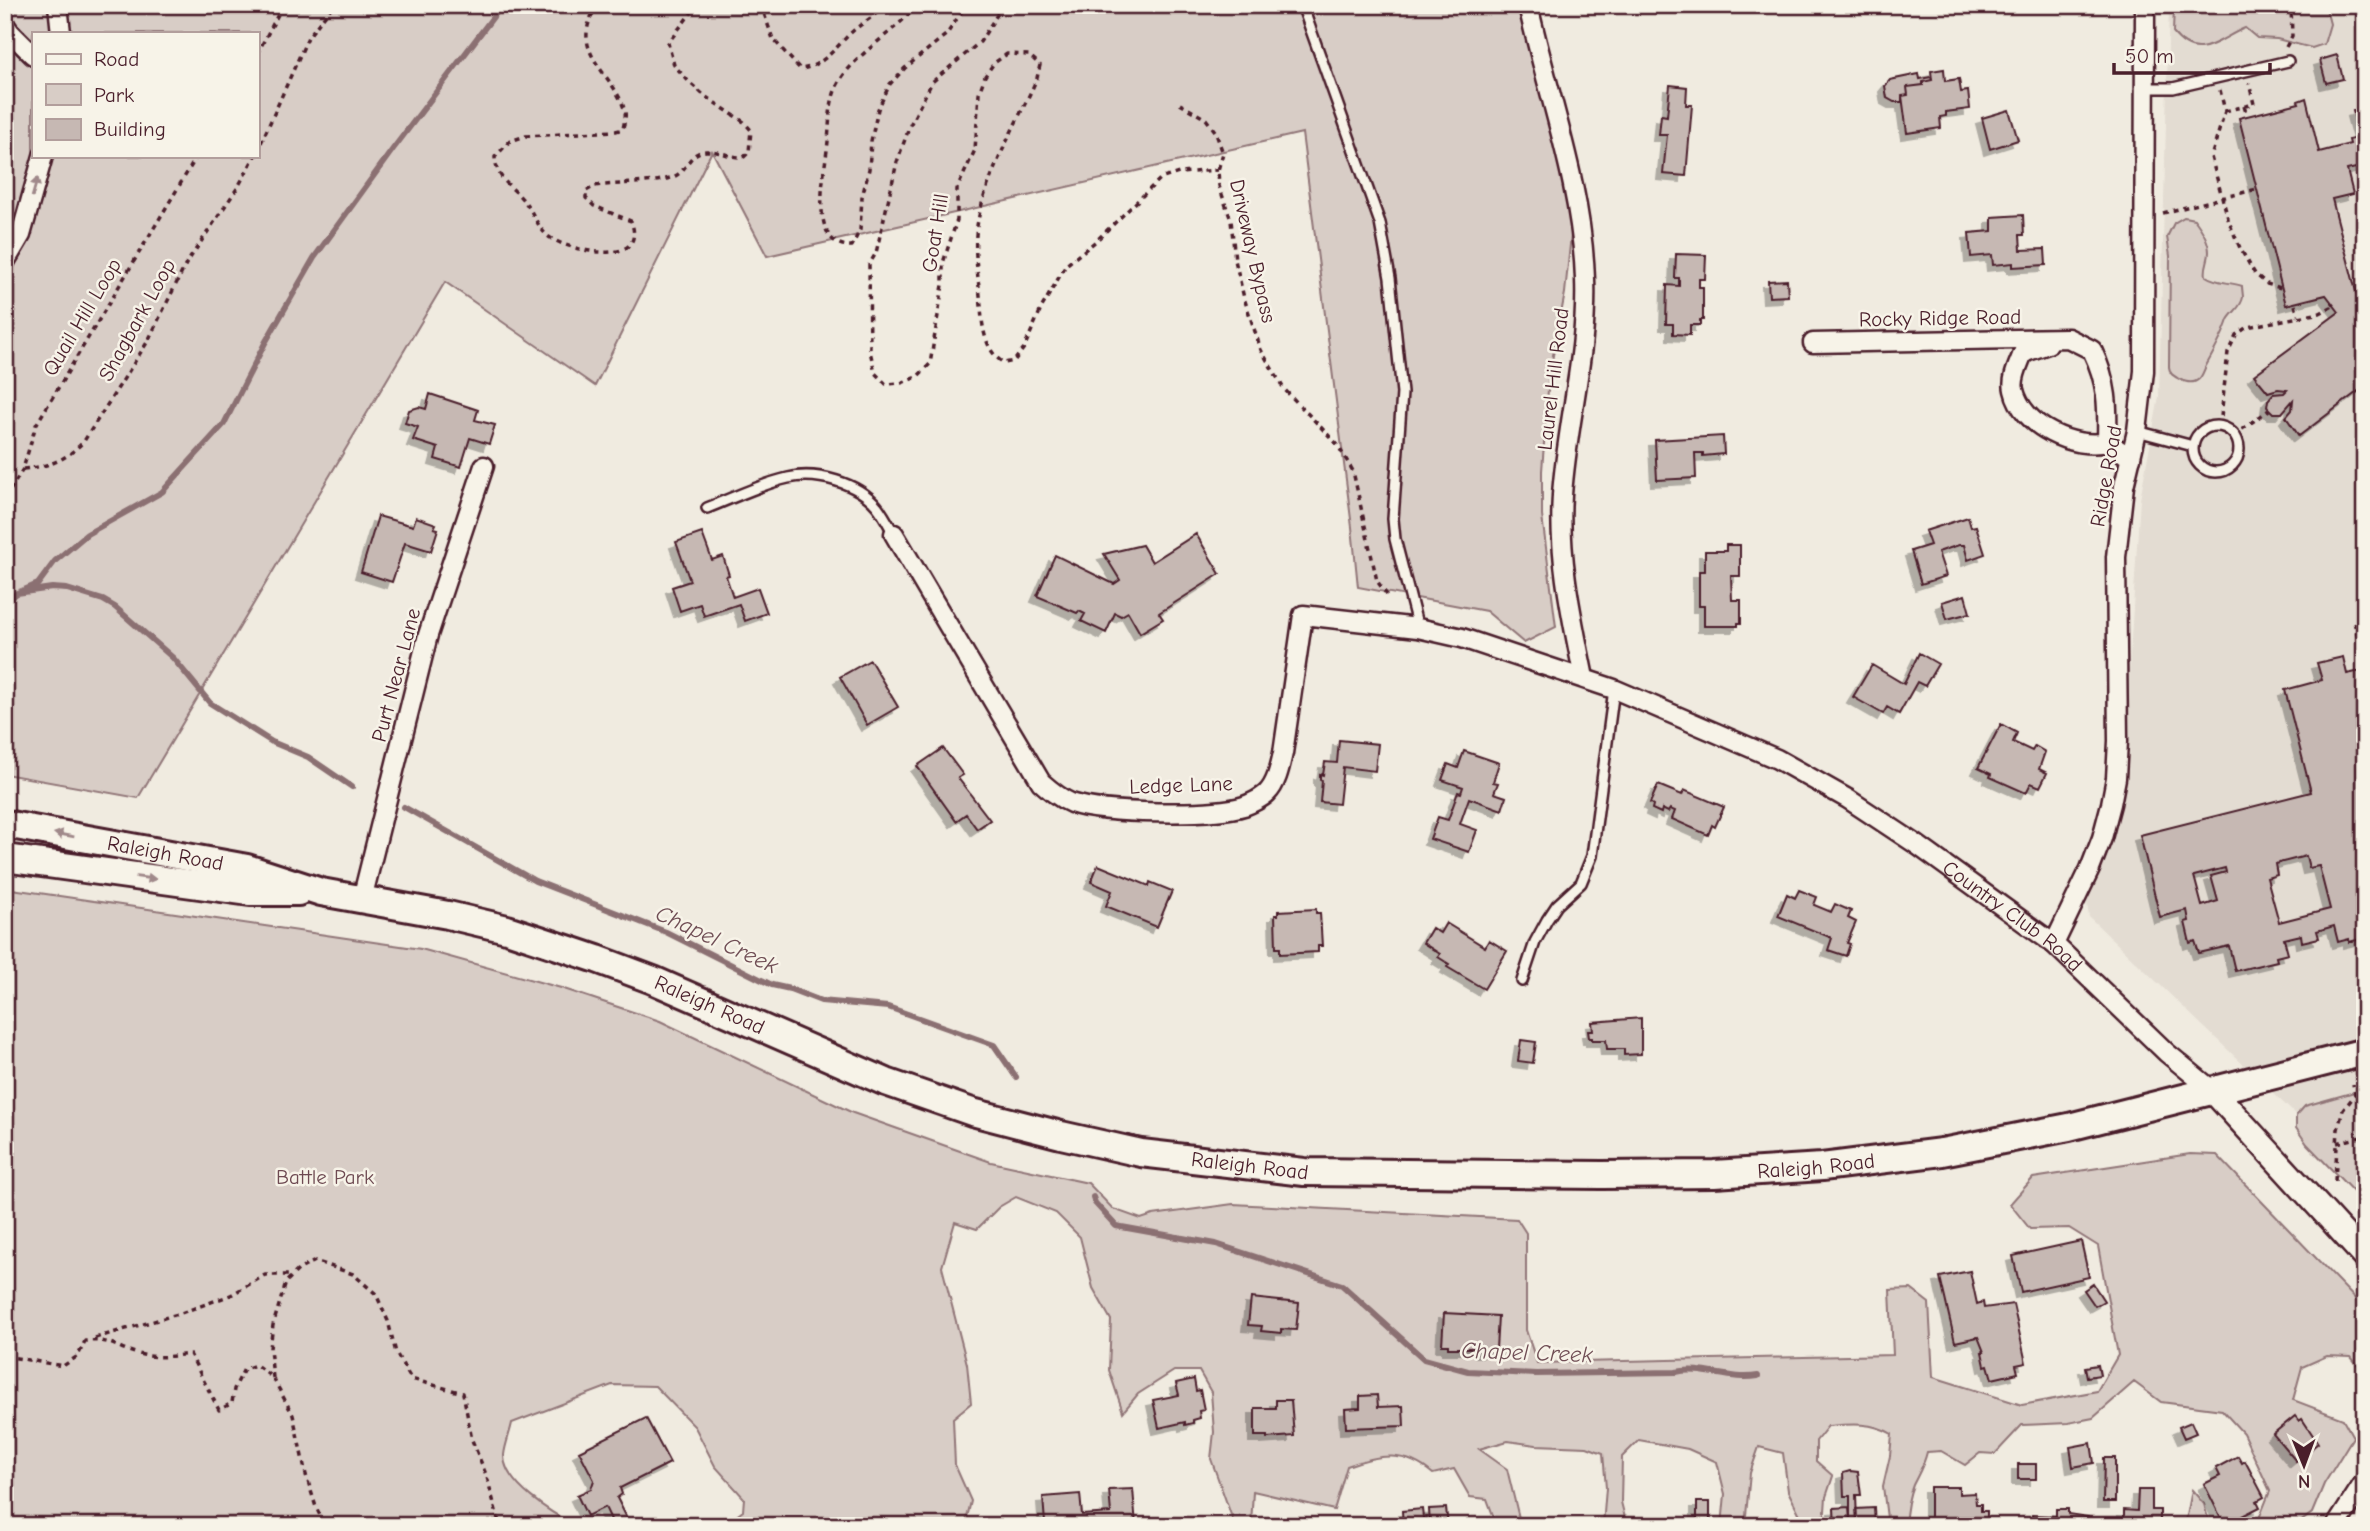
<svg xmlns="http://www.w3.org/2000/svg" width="2370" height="1531" viewBox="0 0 2370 1531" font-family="'Comic Neue',sans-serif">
<defs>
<filter id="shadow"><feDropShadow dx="-6" dy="6" stdDeviation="0" flood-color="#0004"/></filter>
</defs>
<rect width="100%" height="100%" fill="#f0ebe0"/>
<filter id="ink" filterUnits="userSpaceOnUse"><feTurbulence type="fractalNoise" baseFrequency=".0143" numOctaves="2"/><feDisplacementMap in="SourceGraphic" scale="14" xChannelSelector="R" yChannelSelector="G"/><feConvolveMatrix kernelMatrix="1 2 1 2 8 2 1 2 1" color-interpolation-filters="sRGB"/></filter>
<g filter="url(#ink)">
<path fill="#e3dcd2" d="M2169,5H2365V1192L2296,1115L2089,917L2087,903L2123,764L2140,499L2159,397Z"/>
<path fill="#d8cdc6" stroke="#917678" stroke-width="2" fill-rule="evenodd" d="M5,5H1523L1574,206L1565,293L1549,376L1542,471V516L1556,627L1524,643L1486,611L1358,587L1352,527L1302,133L767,256L712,151L595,386L445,282L138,798L5,774ZM33,33H257V156H33Z
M2174,5H2325L2330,24L2324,44L2312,48L2277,39L2257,38L2245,28C2218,39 2198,64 2173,33Z
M2184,217L2194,219C2201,228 2209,240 2209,252C2209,261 2204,267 2206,276C2216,283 2230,282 2242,286C2242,289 2243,295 2243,297C2242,307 2232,312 2228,320C2223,336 2215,350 2207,364C2204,369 2203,375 2199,379C2193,385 2185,382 2179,379C2172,375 2170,374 2169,367L2170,256L2167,237L2174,223Z
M5,888L421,949L561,988L660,1021L853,1113L991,1162L1088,1183L1113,1209L1141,1219L1153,1215L1233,1204L1517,1219L1526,1233V1330L1537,1363L1893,1355L1890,1290L1911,1289L1929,1303L1933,1377L2022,1405L2097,1391L2118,1355L2098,1246L2069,1228L2030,1229L2010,1204L2033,1178L2190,1154L2217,1155L2365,1309V1374L2351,1357L2327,1356L2302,1367L2293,1400L2343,1419L2353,1437L2324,1484L2312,1513L2295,1526H2254L2258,1521L2270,1491L2243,1433L2222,1410L2161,1402L2134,1382L2093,1418L2068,1423L2022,1425L1995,1454L1980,1453L1965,1465L1941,1451L1927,1452C1924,1465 1919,1473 1913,1485C1908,1497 1906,1513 1905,1526H1888L1883,1486L1890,1456L1892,1434C1872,1422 1851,1424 1828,1426L1816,1441V1461L1833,1476L1826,1497L1824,1526H1802V1519L1788,1491L1783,1453L1759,1447L1750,1473L1745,1526H1722L1725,1494L1717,1462L1688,1449L1639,1440L1622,1457L1621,1502L1627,1526H1603L1606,1488L1603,1453L1587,1447L1536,1445L1508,1441L1479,1449L1507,1469L1519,1518L1518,1526H1497L1487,1499L1470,1497L1454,1469L1433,1474C1405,1450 1380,1454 1347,1466L1334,1510L1253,1491L1251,1526H1235L1211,1459L1214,1432L1211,1392L1199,1371H1174L1138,1394L1123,1412L1109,1370L1111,1320L1093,1288L1080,1237L1056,1213L1016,1197L999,1207L977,1229L955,1222L942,1267L967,1364L971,1403L953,1418L955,1465L971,1501L965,1526H723L743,1511L744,1498L715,1466L695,1427L655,1386L612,1385L512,1423C510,1433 505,1445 504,1455C503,1484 553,1514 576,1526H5Z
M2365,1089V1204L2307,1144L2296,1128V1116L2305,1106Z
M2192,1490L2204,1504L2210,1526H2185Z"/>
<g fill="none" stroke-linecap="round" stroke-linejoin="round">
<path stroke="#8b6f72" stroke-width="6" d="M17,593L38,584L55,561L87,534L162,492L224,424L265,343L314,258L393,149L502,5
M5,603L17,593L52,588L67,589L103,600L115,607L173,658L210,703L272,742L308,757L352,787
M404,807L535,881L666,932L772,985L790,989L821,1001L888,1007L994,1045L1016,1077
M1093,1197L1095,1203L1116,1226L1216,1244L1342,1285L1424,1359L1468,1371L1536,1374L1676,1372C1703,1366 1730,1381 1758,1376"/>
</g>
<path fill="#c6b8b3" stroke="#4a1f2b" stroke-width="2" fill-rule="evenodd" filter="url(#shadow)" d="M2337,55L2343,79L2326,83L2320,60Z
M1944,69L1945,81L1959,79L1961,92L1968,91L1970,109L1946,112V116L1940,117L1941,128L1907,133L1902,96L1908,95L1907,87L1923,85V82L1932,80L1931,71Z
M1919,74L1920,79L1931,77L1932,80L1923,82V85L1907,87L1908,95L1902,96V102H1894L1887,98L1885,86L1890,80Z
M1670,85L1687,87L1686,105H1692L1686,176L1663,174L1667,135H1659L1661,115L1667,116Z
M2306,98L2319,152L2350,144L2349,140L2360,137L2353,111L2365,108V166L2347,170L2353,194L2332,199L2359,303L2365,305V386L2299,436L2286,417L2292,410L2293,400L2282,413H2273L2267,407L2268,400L2273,394L2284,393L2287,390L2278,389L2268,392L2254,375L2339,312L2326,295L2286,305L2239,118L2299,103L2298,101Z
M2009,110L2018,140L1990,149L1982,118Z
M2023,215L2024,235H2020L2021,250L2045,249L2046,265L2013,267V263L1993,265L1992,255L1971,257L1969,233L1992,231V217Z
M1676,254L1706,255L1705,279H1699V287H1703V320H1700V325H1690V335L1673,334V324H1666L1667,285L1679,286V278H1675Z
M1787,280L1788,296L1769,297L1768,281Z
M430,394L478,410L475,420L495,425L489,444L470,438L461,467L435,459L438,448L413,440L418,427L405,423L409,410L419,407L426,409Z
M1723,436L1724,454L1703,456V453H1695L1696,478L1657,480L1655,440Z
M378,516L413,526L416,517L436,524L434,528L438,529L431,551L405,543L392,582L361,572Z
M1968,517L1971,527L1976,526L1985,554L1968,560L1964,545H1959L1938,552L1946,576L1921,584L1911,551L1930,545L1925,531Z
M702,533L712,560L723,556L729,575L726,576L733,597L758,588L767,613L745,621L739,604L704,616L700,604L680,611L672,587L690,581L676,542Z
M1196,534L1220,574L1159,613L1163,619L1140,633L1128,612L1121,616L1115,613L1106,633L1081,621L1085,614L1079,611L1077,613L1037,596L1055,555L1114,584L1120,580L1104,554L1142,545L1152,562Z
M1726,545H1740V576H1731L1732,600H1741V623H1738V626H1704V606H1699V571H1705V551H1726Z
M1965,595L1970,613L1947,619L1942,602Z
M1919,653L1938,664L1925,686L1917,682L1899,714L1887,707L1883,714L1853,697L1872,665L1904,684Z
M2343,657L2347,674L2365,670V938L2349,942V939L2338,942L2334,926L2317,931L2319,938L2302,942L2301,935L2284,939L2288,954L2276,957L2277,961L2235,971L2229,946L2199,953L2195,941L2190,943L2185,922L2189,921L2187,910L2160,917L2140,835L2311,792L2285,690L2322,680L2317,663ZM2306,856L2309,868L2319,866L2330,909L2279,922L2267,878L2277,875L2275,864ZM2225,868L2226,872L2211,876L2218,901L2202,906L2194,876Z
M870,660L898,707L867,725L840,677Z
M2001,724L2017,733L2013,742L2032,751L2035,746L2045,752L2039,769L2047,773L2040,787L2031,783L2026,793L1990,777L1991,774L1978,768Z
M1339,740L1378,744L1375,771L1343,767L1339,804L1320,802L1322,781L1320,780V774L1323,775L1325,762L1337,763Z
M943,748L963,775L958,778L990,820L977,829L966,814L956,821L917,766Z
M1464,751L1499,763L1493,782L1498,783L1494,793L1506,797L1502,810L1469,798L1460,824L1477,830L1469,852L1430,839L1438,817L1448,820L1458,792L1461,793L1463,787L1442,780L1448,764L1458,768Z
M1658,785L1682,795L1684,790L1724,807L1715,827L1712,825L1708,835L1672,819L1675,811L1670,809L1668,812L1662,809L1661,813L1652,809L1653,805L1650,803Z
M1098,865L1149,886L1150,882L1172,891L1157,927L1106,906L1112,891L1091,882Z
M1799,890L1817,897L1814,905L1831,912L1835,904L1851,911L1848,918L1856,922L1847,943L1850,944L1846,956L1828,950L1832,938L1778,916L1787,894L1795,898Z
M1316,909V913H1320L1322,946H1318V952L1280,954V948H1276L1275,915H1278V911Z
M1446,923L1485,947L1489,940L1507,951L1484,989L1447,967L1449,964L1438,957L1440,954L1423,943L1432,928L1440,933Z
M1641,1018V1054L1624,1055V1049H1607L1606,1040H1592V1038H1589L1588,1031H1593L1592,1022Z
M1521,1040L1536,1042L1533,1063L1518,1061Z
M2081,1241L2089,1277L2021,1292L2013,1256Z
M1970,1271L1977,1304L1983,1302L1984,1308L2013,1304L2026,1363L2016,1365L2018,1373L1992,1379L1988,1365L1985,1366L1982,1352H1984L1978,1337L1955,1342L1940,1277Z
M2093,1284L2104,1301L2095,1306L2084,1290Z
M1251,1298L1299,1303L1296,1330L1281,1329V1333L1261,1331L1262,1326L1248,1325Z
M1444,1313L1498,1316L1496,1349L1490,1348V1351H1482V1348H1448V1345H1442Z
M2098,1365L2100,1375L2087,1377L2085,1367Z
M1194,1379L1196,1391L1200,1390L1204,1410L1199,1411L1200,1418L1193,1420V1423L1185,1425V1422L1159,1428L1153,1400L1179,1395L1176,1383Z
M1377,1395L1378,1407L1403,1406L1404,1426L1346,1428L1345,1409L1360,1408V1396Z
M1276,1400H1291L1294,1436L1267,1438V1436H1255V1408H1276Z
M2295,1416L2299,1421L2302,1419L2318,1443L2296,1461L2273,1434Z
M646,1418L670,1463L620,1488L622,1494L617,1498L628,1520L614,1526L605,1507L587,1516L577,1495L591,1489L594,1480L579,1451Z
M2191,1422L2196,1433L2184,1438L2179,1427Z
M2091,1443L2094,1463L2073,1467L2070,1447Z
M2238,1456L2242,1463L2245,1461L2264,1497L2257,1501L2260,1507L2242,1516L2244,1521L2225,1526L2204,1484L2220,1476L2216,1468Z
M2104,1458H2115V1502H2103Z
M2018,1464H2036V1479H2018Z
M1850,1471L1858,1472L1861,1495H1856L1857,1521H1850V1496H1844L1843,1473Z
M1930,1487H1959V1494L1975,1493L1976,1504H1981V1511H1987V1526H1930Z
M1133,1489L1136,1526H1049L1048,1522L1045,1523L1043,1497L1080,1494L1082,1515L1111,1513L1109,1490Z
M2138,1490H2152V1510H2160V1526H2124V1510L2137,1511Z
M1697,1502H1710V1521H1697Z
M1849,1507L1850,1521H1857L1856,1509L1874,1508L1875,1526H1835L1834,1508Z
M1446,1508L1448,1526H1430L1429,1509Z
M1422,1509L1424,1526H1403L1402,1511Z
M2056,1509H2068V1514L2088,1517V1526H2031L2032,1515L2056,1516Z"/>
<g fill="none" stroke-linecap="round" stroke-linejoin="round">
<g stroke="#4a1f2b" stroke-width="14">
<path id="service" d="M1302,5L1380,223L1390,278L1402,393L1393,519L1395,539L1418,628
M2144,88H2173L2288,61
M2193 449a23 23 0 1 1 46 0a23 23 0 1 1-46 0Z
M2137,431L2193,446
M707,508C733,498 761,484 788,478C817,471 858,483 877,506C884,515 889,525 894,534
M1522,981L1535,942L1547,920L1557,905L1581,883L1592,856L1614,689"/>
</g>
<g stroke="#4a1f2b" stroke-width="23">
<g id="minor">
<path d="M58,5L61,33"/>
<path d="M1528,5C1548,96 1582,186 1585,279C1588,352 1567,422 1562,495C1558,557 1572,618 1584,678"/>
<path d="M5,25L10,32L33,55"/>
<path d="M5,262L21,235L43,156"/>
<path d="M1813,343L2068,338L2092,350C2108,383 2108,406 2107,442L2131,458"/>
<path d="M2048,344L2023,353C2019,364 2011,378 2014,390C2022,426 2074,450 2107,442"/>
<path id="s1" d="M894,534L1041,782C1050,790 1059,798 1071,803C1104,814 1211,816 1244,806C1250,804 1262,798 1267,793C1277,783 1280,766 1283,753L1303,615L1418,628L1462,638L1614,689L1777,759L1848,799L1916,844L2054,944L2167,1053L2213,1091"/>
<path d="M362,899L428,635L484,466"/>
<path d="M2054,944L2090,869L2102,838L2111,804L2116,778L2118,741L2116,557L2124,486L2137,431L2144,371L2145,5"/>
<path d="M2336,1526L2365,1481"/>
</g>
</g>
<g stroke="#4a1f2b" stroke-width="28">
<path id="tertiary" d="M2213,1091L2365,1257"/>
</g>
<g stroke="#4a1f2b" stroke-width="32">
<g id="secondary">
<path id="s2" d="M5,824L247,868L321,892L448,915L507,929L597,959L653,980L886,1082L972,1112L1061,1135L1141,1153L1304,1172L1602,1175L1714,1174L1822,1167L1942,1152L2069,1127L2365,1052"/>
<path d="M5,858L250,892H298"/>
</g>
</g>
<path stroke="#4a1f2b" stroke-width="3.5" stroke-dasharray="5 5" stroke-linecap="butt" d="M598,5C565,53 615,72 625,112C626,117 624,123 623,129L616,131L526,136L510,141L495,157C496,179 511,185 524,201C533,211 538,229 549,237C569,251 649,269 631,221L594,206L586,198V191L595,186C615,183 662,184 677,175C689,167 689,152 706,151C719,150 731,158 744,157L749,152L751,130L744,122L706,97L690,83L674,65L668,43L697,5
M761,5L773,39L800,69C824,67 837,45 854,30C864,22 876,15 885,5
M917,5C895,33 852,55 837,86C828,105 830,129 827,150C824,177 808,247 852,246L860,230L862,197L869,169L871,141L878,109L890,84L905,68L947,34L966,5
M1003,5L980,42L932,82L910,125L897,162L876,253L869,265L870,351L875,373L886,384L901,383L917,377L930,364L943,285V263L957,220V189L975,150L979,93L985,76L994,63L1007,54L1029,55L1040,65L1037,78C1017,124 985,176 977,226C973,253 979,280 981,306C982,326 985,352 1004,363L1014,361L1024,348L1042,307L1066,265L1096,241L1160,179L1179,173L1218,170
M2286,47L2292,36L2291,5
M257,54L283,5
M2220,90L2225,111L2211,157L2229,222L2240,248L2255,274L2267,284L2281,288
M1180,104L1206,119L1215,131L1223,153L1218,170L1219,186L1231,220L1235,260L1244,298L1261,350L1284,389L1337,444L1353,471L1377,581L1387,595
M2244,106L2247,116
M2225,111L2254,104L2249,83
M257,152L308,37L333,5
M2163,213L2257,189
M2357,294L2365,291
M2295,305L2298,316
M2220,426L2228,352L2236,335L2247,327L2320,313L2333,306
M2234,435L2269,410
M23,469C50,466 65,461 84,441L148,341L186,264L238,187L255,156
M5,499L23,469L36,425L197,156
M2354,622L2360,645L2365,649
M2337,1143L2365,1136
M2335,1181L2338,1129L2343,1110L2355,1095L2353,1084
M95,1338L178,1314L231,1295L265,1275H292
M5,1356L63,1366L78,1356L85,1341C115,1339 114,1348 139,1354C157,1359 173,1356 190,1354L219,1410L232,1403L234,1389L244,1369L256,1365L273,1378L293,1415L306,1475L316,1507L325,1526
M273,1378L270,1348L273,1325L286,1282L298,1270L315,1261L353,1274L376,1294L388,1321L396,1353L411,1379L463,1393L472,1440L487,1477L500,1526"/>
<use href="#service" stroke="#f7f3e8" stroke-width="9"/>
<use href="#minor" stroke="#f7f3e8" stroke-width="18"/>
<use href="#tertiary" stroke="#f7f3e8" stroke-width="23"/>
<use href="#secondary" stroke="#f7f3e8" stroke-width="26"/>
</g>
<defs><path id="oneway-solid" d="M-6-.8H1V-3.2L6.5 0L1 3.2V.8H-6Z" transform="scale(1.75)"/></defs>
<g fill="#a0898a">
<use href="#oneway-solid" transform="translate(35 187) rotate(-74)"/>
<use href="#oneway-solid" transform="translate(64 835) rotate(-170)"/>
<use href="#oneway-solid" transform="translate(146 878) rotate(8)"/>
</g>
</g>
<g text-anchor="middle" stroke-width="5" stroke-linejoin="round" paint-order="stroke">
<g font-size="21" fill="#4a1f2b" stroke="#f7f3e8">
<text transform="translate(935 233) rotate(-81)" y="7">Goat Hill</text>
<text transform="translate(1253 251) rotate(77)" y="7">Driveway Bypass</text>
<text transform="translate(82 317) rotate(-59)" y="7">Quail Hill Loop</text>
<text transform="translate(1940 318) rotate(-1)" y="7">Rocky Ridge Road</text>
<text transform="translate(137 320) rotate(-61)" y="7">Shagbark Loop</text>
<text transform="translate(1553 379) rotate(-83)" y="7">Laurel Hill Road</text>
<text transform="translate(2106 476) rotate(-80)" y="7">Ridge Road</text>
<text transform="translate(396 675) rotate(-75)" y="7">Purt Near Lane</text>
<text transform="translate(1181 785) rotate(-2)" y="7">Ledge Lane</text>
<text dy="7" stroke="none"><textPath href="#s2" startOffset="163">Raleigh Road</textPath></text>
<text dy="7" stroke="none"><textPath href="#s1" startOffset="1491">Country Club Road</textPath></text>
<text dy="7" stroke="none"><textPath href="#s2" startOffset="730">Raleigh Road</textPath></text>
<text dy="7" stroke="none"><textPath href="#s2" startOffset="1297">Raleigh Road</textPath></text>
<text dy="7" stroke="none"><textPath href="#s2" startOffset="1864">Raleigh Road</textPath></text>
</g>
<g font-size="21" fill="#6e4a52" stroke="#f7f3e8">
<text x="325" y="1184">Battle Park</text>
</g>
<g font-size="23" font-style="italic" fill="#704e55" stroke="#f7f3e8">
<text transform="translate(717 939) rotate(25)" y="8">Chapel Creek</text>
<text transform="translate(1527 1352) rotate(2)" y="8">Chapel Creek</text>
</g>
</g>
<rect width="2370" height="1531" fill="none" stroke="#f7f3e8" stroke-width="28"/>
<rect x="14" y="14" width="2342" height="1503" fill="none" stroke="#4a1f2b" stroke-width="2.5" filter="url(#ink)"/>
<rect x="32" y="32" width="228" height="126" fill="#f7f3e8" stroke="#b29e9c" stroke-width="2"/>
<rect x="46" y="54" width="35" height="10" fill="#f7f3e8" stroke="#b29e9c" stroke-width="2"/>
<text x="94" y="66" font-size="21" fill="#4a1f2b">Road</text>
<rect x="46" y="84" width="35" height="21" fill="#d8cdc6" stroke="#b29e9c" stroke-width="2"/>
<text x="94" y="102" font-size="21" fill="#4a1f2b">Park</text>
<rect x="46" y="119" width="35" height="21" fill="#c6b8b3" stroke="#b29e9c" stroke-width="2"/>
<text x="94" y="136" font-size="21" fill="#4a1f2b">Building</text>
<g transform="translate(2304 1465) rotate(179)" stroke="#f7f3e8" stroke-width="5" paint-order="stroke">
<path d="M0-5L12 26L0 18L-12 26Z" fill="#4a1f2b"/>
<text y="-10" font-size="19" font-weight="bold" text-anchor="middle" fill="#4a1f2b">N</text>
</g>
<path d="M2114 63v10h156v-10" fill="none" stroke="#4a1f2b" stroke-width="3.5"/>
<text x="2125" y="63" font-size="21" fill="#4a1f2b" stroke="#f7f3e8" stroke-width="5" paint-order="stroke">50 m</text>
</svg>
